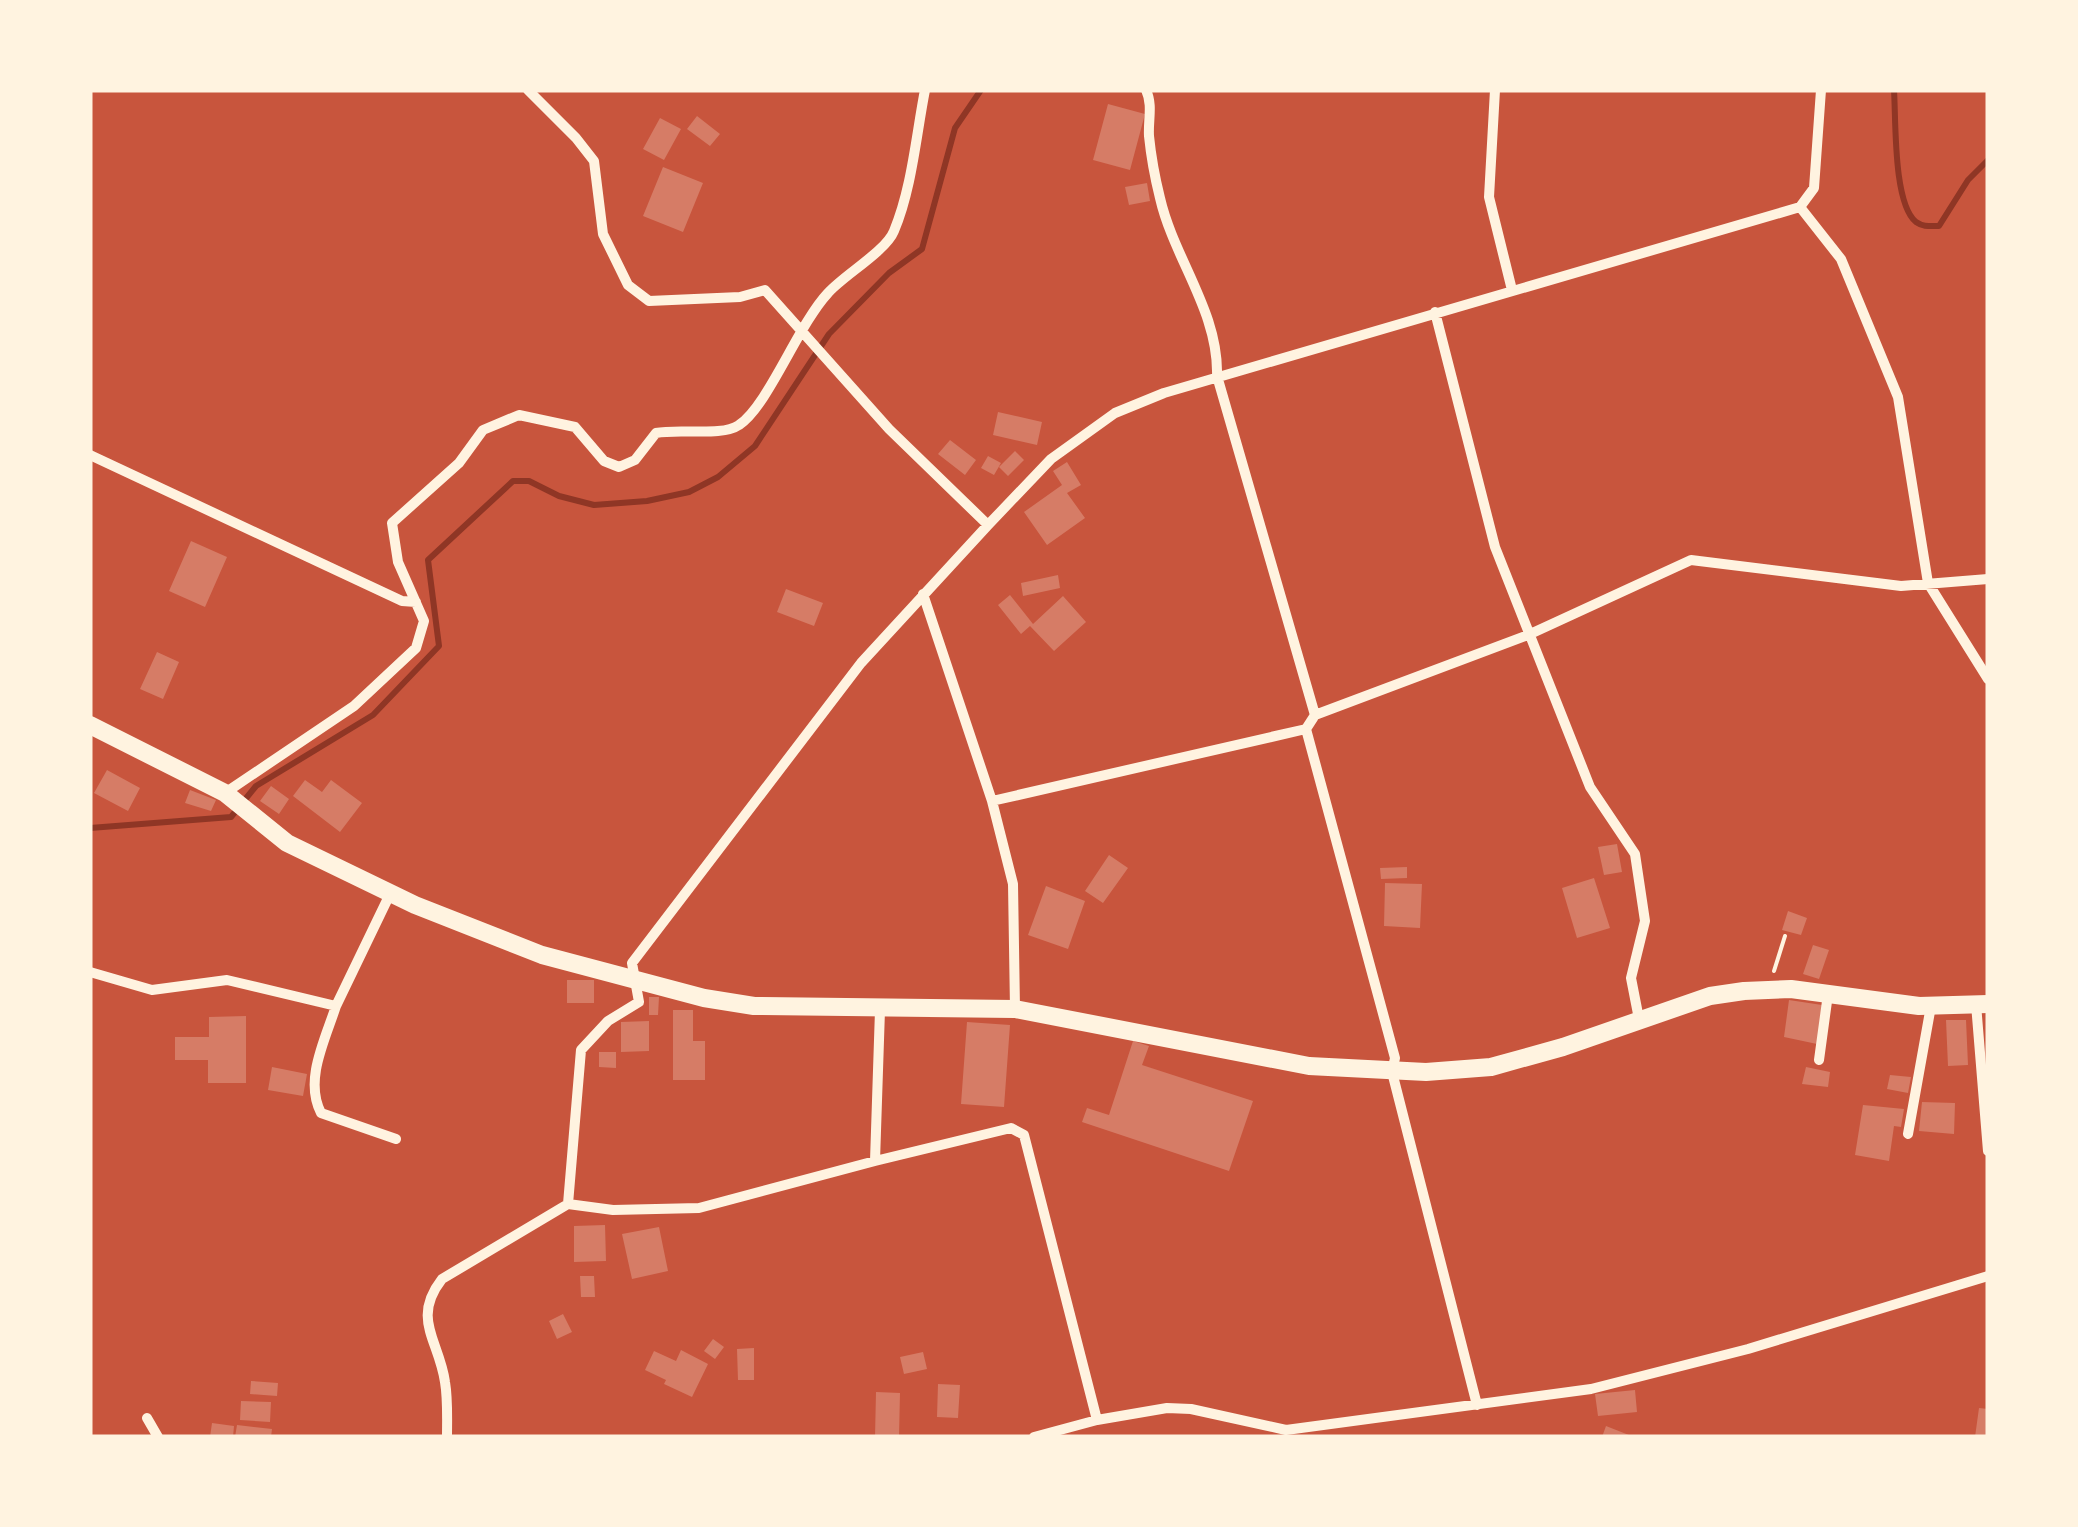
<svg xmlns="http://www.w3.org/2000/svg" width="2078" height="1527" viewBox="0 0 2078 1527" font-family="'Space Grotesk',sans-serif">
<rect width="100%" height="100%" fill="#c8553d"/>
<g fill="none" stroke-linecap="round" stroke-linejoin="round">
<path stroke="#8f3625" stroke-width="6" d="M1894,90C1896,120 1893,203 1916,222C1923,227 1930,226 1939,226L1968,180L1988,160
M90,828L231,817L256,786L373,715L439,646L428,560L513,481H529L559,496L594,505L647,501L689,492L718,477L755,446L829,334L889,273L922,249L955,128L981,90"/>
</g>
<path fill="#d67c66" d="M1108,104L1145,114L1130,170L1093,160Z
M697,116L720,134L710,146L687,129Z
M660,118L681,129L664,160L643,149Z
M663,167L703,183L683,232L643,216Z
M1147,183L1150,201L1129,205L1125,187Z
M998,412L1042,422L1037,445L993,435Z
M950,440L976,460L965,475L938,454Z
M1015,451L1024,460L1008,476L999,467Z
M988,456L1001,463L994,475L981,468Z
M1067,462L1081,485L1067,493L1085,518L1047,545L1024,512L1062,485L1053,471Z
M191,541L227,557L205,607L169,591Z
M1058,575L1060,588L1023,596L1021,583Z
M786,589L823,603L814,626L777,612Z
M1010,595L1033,624L1063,596L1086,622L1054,651L1030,626L1021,634L998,605Z
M157,652L179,662L163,699L140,689Z
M107,770L140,788L128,811L94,793Z
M305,780L322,792L331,780L362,803L340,832L293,796Z
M271,786L289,799L279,814L260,801Z
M190,790L216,800L211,811L185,803Z
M1617,844L1622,872L1604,875L1598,847Z
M1109,855L1128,868L1103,903L1085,891Z
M1407,867V878L1381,879L1380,868Z
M1594,878L1610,928L1577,938L1562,888Z
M1385,883L1422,884L1420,928L1384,926Z
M1046,886L1085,901L1068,949L1028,935Z
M1788,911L1807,918L1801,935L1782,930Z
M1813,945L1829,950L1819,979L1803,974Z
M567,980H594V1003H567Z
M649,997H659L658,1015H649Z
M1789,1000L1822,1005L1817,1044L1784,1037Z
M673,1010H693V1041H705V1080H673Z
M246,1016V1083H208V1060H175V1037H209V1017Z
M1946,1020H1966L1968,1065L1948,1066Z
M649,1021V1051L621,1052V1022Z
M967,1022L1010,1025L1004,1107L961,1104Z
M1133,1041L1149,1046L1142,1065L1253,1101L1229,1171L1082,1122L1087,1108L1109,1115Z
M599,1052H616V1068L599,1067Z
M272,1067L307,1074L303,1096L268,1090Z
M1806,1067L1830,1072L1828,1087L1802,1084Z
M1890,1075L1911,1077L1908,1093L1887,1089Z
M1922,1102L1955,1103L1954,1134L1919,1131Z
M1863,1105L1904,1109L1901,1127L1894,1126L1889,1161L1855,1155Z
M605,1225L606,1261L574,1262V1226Z
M659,1227L668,1271L632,1279L622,1234Z
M580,1276H594L595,1297H581Z
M563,1314L572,1332L557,1339L549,1321Z
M713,1339L724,1347L715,1359L704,1351Z
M754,1348V1380H738L737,1349Z
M681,1350L708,1364L692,1397L664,1384L666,1380L645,1370L654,1351L676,1361Z
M923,1352L927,1369L904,1374L900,1357Z
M251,1381L278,1383L277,1396L250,1394Z
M938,1384L960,1385L958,1418L937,1417Z
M1635,1390L1637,1412L1598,1416L1595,1394Z
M876,1392L900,1393L899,1437H875Z
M241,1401L271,1402L270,1422L240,1420Z
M1979,1408L1988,1409V1437H1975Z
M212,1423L234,1426L233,1437H210Z
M237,1425L272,1429L271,1437H235Z
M1606,1426L1634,1437H1602Z"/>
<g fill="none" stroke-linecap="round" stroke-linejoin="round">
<path stroke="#fff3e0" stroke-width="4" d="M1774,971L1785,936"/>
<path stroke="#fff3e0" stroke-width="10" d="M528,90L576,138L594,161L603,234L628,285L649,301L740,297L765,290L889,429L988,525
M1146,90C1153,105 1148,120 1149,136C1151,156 1155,178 1160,198C1174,259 1219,312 1217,376L1315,715
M1495,90L1489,197L1512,290
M1800,207L1841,259L1898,397L1928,583L1988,679
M1435,312L1495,547L1590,787L1635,854L1645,921L1631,978L1639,1019
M90,455L402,601L416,602
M923,594L992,801L1013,884L1015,1009
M1306,729L1395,1058L1392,1072L1477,1405
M225,793L354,706L416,648L424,621L398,562L392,523L459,463L483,430L519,415L575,427L604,461L619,467L635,460L656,433C679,428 722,437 739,425C768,406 798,325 828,293C844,275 886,251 894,231C912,188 916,136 925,90
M992,801L1306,729L1315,715L1528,635L1691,560L1901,586L1988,579
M90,972L152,990L227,980L336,1006L390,894
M1976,1004L1988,1151
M336,1006C325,1040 304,1080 321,1113L396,1139
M1819,1060L1828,994
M1908,1134L1931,1006
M875,1161L1011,1128L1024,1135L1097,1420
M568,1204L613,1210L699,1208L875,1161L880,1010
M147,1418L158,1437
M447,1437C447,1419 448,1400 445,1382C439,1340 411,1319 442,1279L568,1204L581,1050L608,1021L639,1002L632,963L861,663L988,525L1051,459L1115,413L1164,393L1800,207L1814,188L1821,90
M1034,1437L1097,1420L1167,1408L1191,1409L1286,1430L1591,1389L1748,1349L1988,1276"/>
<path stroke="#fff3e0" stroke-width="18" d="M90,725L225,793L287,843L415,905L542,955L704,998L754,1006L1015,1009L1309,1066L1426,1072L1491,1067L1563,1047L1710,996L1744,991L1791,989L1919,1006L1988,1004"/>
</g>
<rect width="2078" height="1527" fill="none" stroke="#fff3e0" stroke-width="185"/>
</svg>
